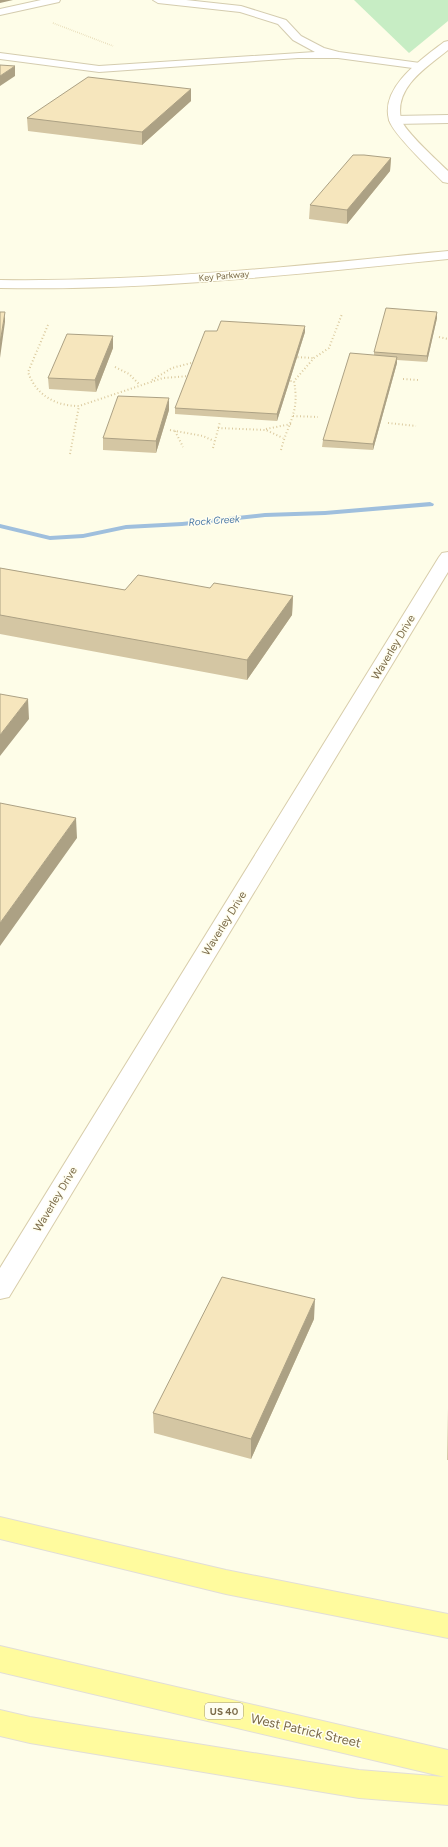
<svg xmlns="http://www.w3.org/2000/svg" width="448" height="1847" viewBox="0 0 448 1847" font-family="Figtree,sans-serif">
<rect width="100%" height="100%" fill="#fefde8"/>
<path fill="#c7edc4" d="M354,0H448V21L409,53Z"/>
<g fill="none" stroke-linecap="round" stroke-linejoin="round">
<path fill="#9fbfdd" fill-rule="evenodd" d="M430,502L434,504L433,506L325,515L265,517L182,526L126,529L83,538L50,540L0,528V524L50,536L83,534L126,525L182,522L265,513L325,511Z"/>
<g stroke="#d4ccaf" stroke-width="2">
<path id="lane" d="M41,0H60L59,2L0,15V9Z
M153,0H186L241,6L286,20L301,36L324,48L339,52L420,63L425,66L420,69L338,58H298L99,72L0,59V53L99,66L315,52L293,40L278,24L240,12L158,3Z"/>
</g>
<g stroke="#d4ccaf" stroke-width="2">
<path id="street" d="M448,115V123L395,124L391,123L389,120L391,117L395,116Z"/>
</g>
<g stroke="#d8cdab" stroke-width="2">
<path id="secondary" d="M448,41V50C427,67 394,87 401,119C404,131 438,161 448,171V183L443,182C431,170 393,134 389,120C380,87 422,59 444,42Z
M448,251V259C299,274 150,291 0,288V280C150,282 299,266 448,251Z
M448,552V572L9,1297L0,1299V1268L439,557L442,553Z"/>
</g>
<g stroke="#e2ded7" stroke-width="2">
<path id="primary" d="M0,1517L226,1570L448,1614V1638L226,1594L0,1539Z
M0,1646L448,1750V1805L359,1798L30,1743L0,1736V1710L30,1717L359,1770L445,1777L0,1672Z"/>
</g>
<path stroke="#dbca9f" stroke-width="1.5" stroke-dasharray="0.5 1.5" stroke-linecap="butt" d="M53,23L113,46"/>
<path stroke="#dbca9f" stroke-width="2" stroke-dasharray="1 2.5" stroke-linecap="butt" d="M48,325L28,372C36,395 55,406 79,406L163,378L190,376
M439,337L448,339
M294,357L314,358
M115,367L129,374L140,385
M403,379L419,380
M152,380L172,368L195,362
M287,381H294
M293,416L318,417
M388,423L416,426
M218,428L266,430L283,438
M266,429L291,424
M170,430L203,436L214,441
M175,431L183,447
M213,448L220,422
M281,450C288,422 300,413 294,381L314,358L329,348L342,314
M70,454L79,406"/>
<use href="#lane" fill="#fff" fill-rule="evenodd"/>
<use href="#street" fill="#fff" fill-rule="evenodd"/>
<use href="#secondary" fill="#fff" fill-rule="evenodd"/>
<use href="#primary" fill="#fffb9e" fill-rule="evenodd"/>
</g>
<path fill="#d4c6a3" d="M191,89V101L142,145L28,131L27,118Z
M391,158L390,171L347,224L309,219L310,205Z
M437,312V318L427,362L397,360V363L373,450L322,447L323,440L374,355V352Z
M217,331L305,332L277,421L175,414V408Z
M113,336V348L96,392L49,389L48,378Z
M169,410L156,453L103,450V438Z
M0,568L125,590L210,588L293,596L292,615L247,680L0,634Z
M314,1319L251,1459L154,1433L153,1413Z
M448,1408V1460H447Z"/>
<path fill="#aca184" d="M0,0H13L0,3Z
M15,66V76L0,86V76Z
M191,89V101L142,145V132Z
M391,158L390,171L347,224V210Z
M5,312V322L0,358V343Z
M437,312V318L427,362V356Z
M305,326V332L277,421V414Z
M113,336V348L96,392L95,380Z
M397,357V363L373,450V444Z
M169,398V410L156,453V441Z
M293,596L292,615L247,680V660Z
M28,699L29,719L0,756V735Z
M76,818L77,838L0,946V923Z
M315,1299L314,1319L251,1459V1439Z"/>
<path fill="#f6e6bd" stroke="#aca184" d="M0,65L15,66L0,76Z
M88,77L191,89L142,132L27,118Z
M353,155H364L391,158L347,210L310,205Z
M386,308L437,312L427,356L374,352Z
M0,312H5L0,343Z
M221,321L305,326L277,414L175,408L205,331H217Z
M67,334L113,336L95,380L48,378Z
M350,353L397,357L373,444L323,440Z
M118,396L169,398L156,441L103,438Z
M0,568L125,590L138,575L210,588L214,583L293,596L247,660L0,615Z
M0,694L28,699L0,735Z
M0,803L76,818L0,923Z
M222,1277L315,1299L251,1439L153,1413Z"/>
<g text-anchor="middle" stroke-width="3" stroke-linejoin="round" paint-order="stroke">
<g font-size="9" fill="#7b6b49" stroke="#fffef0">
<text transform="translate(224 276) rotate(-5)" y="3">Key Parkway</text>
</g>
<g font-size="10" font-style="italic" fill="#4978a6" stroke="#fffef0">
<text transform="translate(214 520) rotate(-4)" y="4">Rock Creek</text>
</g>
<rect fill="#fffef0" stroke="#a3977b" stroke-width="1" x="205" y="1703" width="38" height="16" rx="3"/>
<g font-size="10" font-weight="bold" fill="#7b6b49">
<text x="224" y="1715">US 40</text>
</g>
<g font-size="11" fill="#7b6b49" stroke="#fffef0">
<text transform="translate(393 647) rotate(-59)" y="4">Waverley Drive</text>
<text transform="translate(224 923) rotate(-58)" y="4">Waverley Drive</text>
<text transform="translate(55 1199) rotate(-59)" y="4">Waverley Drive</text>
</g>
<g font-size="13" fill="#7b6b49" stroke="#fffef0">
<text transform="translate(306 1730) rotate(13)" y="5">West Patrick Street</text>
</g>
</g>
</svg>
